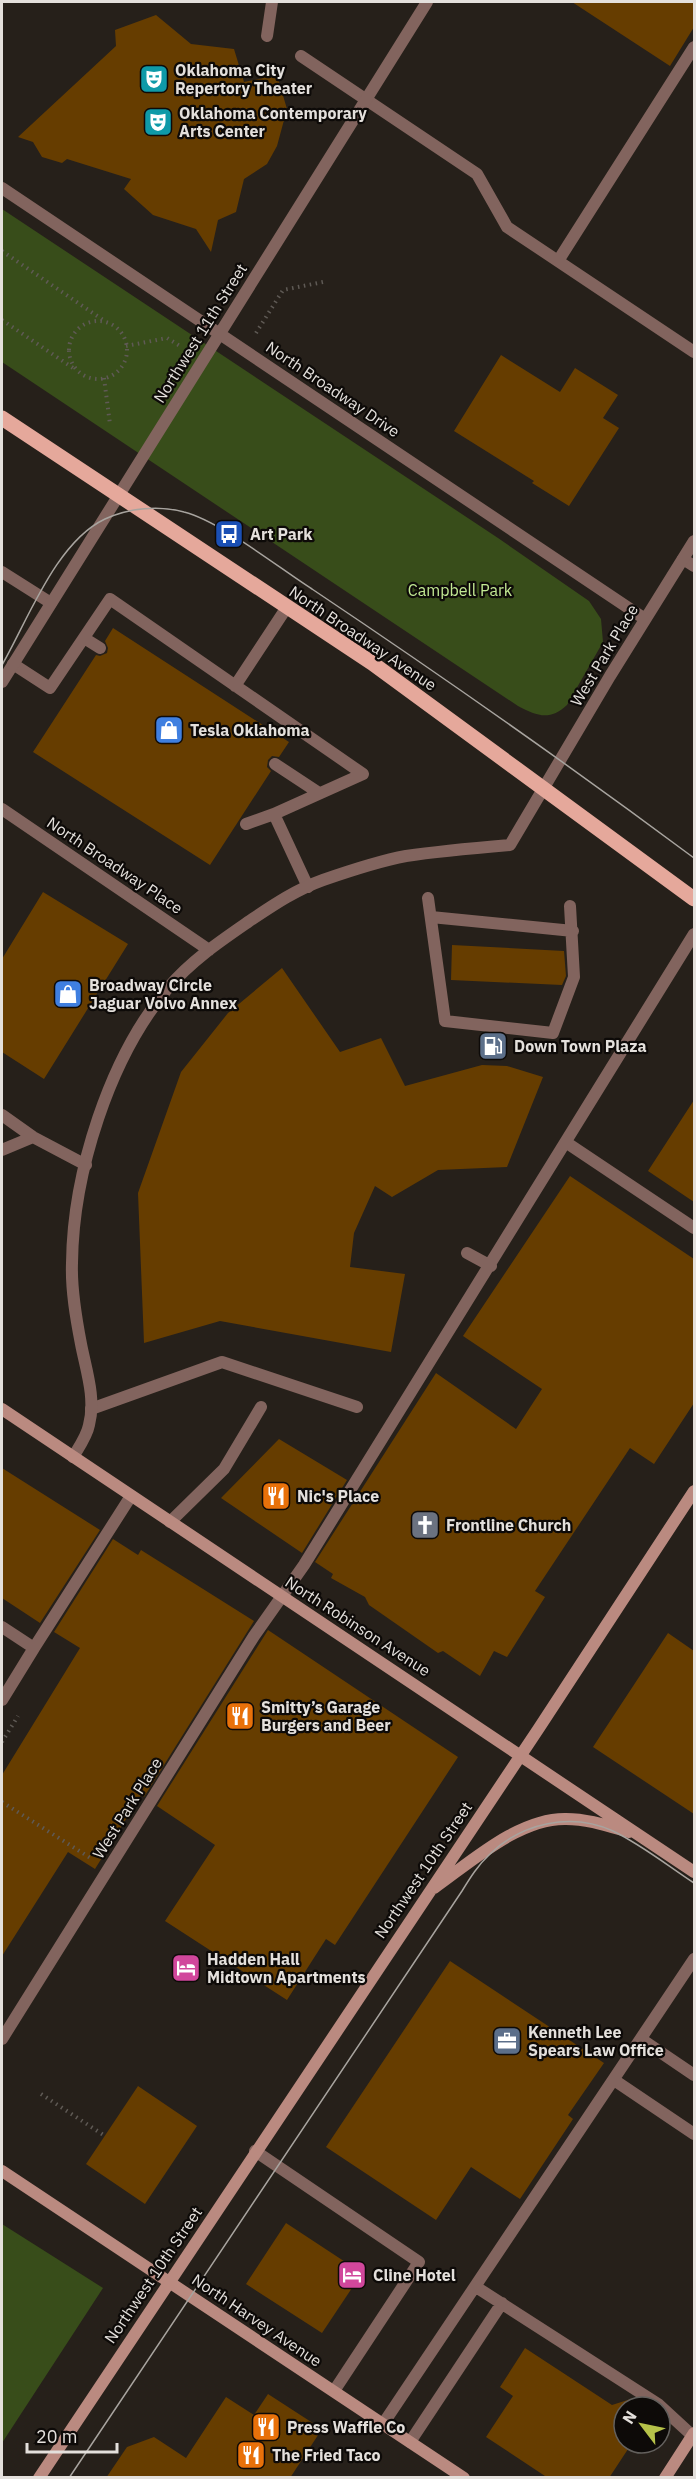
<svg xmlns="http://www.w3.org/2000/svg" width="696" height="2479" viewBox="0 0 696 2479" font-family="'IBM Plex Sans',sans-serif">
<rect width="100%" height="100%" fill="#26201a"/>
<path fill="#384d1a" d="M2,209L498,538L589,601L601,619L603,642L567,705C550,721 537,716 518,706L2,362Z
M2,2224L103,2288L2,2443Z"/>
<path fill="#663d00" d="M572,2H694V27L670,66Z
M156,15L191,44L234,49L244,82L277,75L287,109L277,146L267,164L244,179L236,212L218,220L211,252L196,229L153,215L124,189L131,179L67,159L62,163L42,157L33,142L18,137L116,46L115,30Z
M501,355L560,392L575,368L618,395L603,418L619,428L569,506L532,483L534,481L454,431Z
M113,628L289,742L279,757L272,756L268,760L267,767L271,771L210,865L33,752L96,655L100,656L107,653L108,648L105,641Z
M43,892L128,944L44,1079L2,1052V959Z
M452,945L564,951L566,976L562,985L451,980Z
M282,968L340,1052L381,1038L405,1086L482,1065L507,1066L543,1077L507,1167L438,1170L392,1197L375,1186L354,1233L350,1267L405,1274L391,1352L220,1321L144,1343L138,1193L181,1072L228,1013Z
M694,1100V1202L648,1171Z
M570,1176L694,1259V1403L654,1464L630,1448L535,1591L545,1597L507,1657L494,1651L480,1676L443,1651L438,1653L369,1605L365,1597L331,1578L333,1574L315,1562L436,1373L516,1429L542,1389L463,1336Z
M279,1439L347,1480L302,1553L221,1498Z
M2,1468L100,1530L40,1623L2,1598Z
M113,1539L138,1555L141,1550L254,1621L144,1797L141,1795L95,1869L68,1852L2,1956V1775L80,1648L54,1632Z
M268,1630L458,1757L335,1945L326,1939L287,2000L165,1921L215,1845L157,1806Z
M668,1633L694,1651V1814L593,1747Z
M450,1961L604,2063L568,2115L573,2119L520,2199L471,2167L436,2220L326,2147Z
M138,2086L197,2126L145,2204L86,2164Z
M286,2223L362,2273L322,2333L246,2284Z
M525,2348L612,2405L634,2398L647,2407H624V2443H632L609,2478H548L486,2437L513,2396L500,2387Z
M268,2394L322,2429L290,2478H106L127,2447L154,2437L186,2458L226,2397L254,2415Z"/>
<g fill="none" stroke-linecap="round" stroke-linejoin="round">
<path stroke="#5f5a55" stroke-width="4" stroke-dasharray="1.5 4.5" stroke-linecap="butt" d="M2,251L106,322
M2,320L76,370
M69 350a29 29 0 1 1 58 0a29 29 0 1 1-58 0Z
M256,333L283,290L323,282
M126,346L167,338L180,346
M104,378L110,424
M2,1742L18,1716
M2,1802L92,1859
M41,2094L105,2136"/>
<path stroke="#82645e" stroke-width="12" d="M301,56L477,174L507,227L694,352
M558,261L694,47
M683,559L694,566
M2,572L51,603
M84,638L100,648
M13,664L50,688L110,599L363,774L274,814L308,887
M235,686L287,607
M275,764L319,793
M246,824L274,814
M428,898L445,1021L553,1033L574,977L570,906
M431,917L573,931
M2,1115L33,1137L86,1165
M567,1143L694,1228
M2,1150L33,1137
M467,1253L491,1266
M91,1409L222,1362L357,1407
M170,1522L224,1469L261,1407
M2,1627L34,1648L2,1700
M34,1648L131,1496
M2,2039L254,1636L304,1565L694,934
M641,2039L694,2075
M614,2080L694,2134
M255,2151L419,2262L334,2391
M476,2287L658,2404L694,2437
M383,2424L694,1959
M410,2442L502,2303"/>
<path stroke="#82645e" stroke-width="12" d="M267,36L272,2
M2,188L645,619
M2,682L427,2
M2,809L209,950
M73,1457C79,1447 87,1436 89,1425C96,1398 86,1370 81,1344C76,1318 71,1290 72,1263C73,1173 109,1058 168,988C191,961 219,942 248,922C272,906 295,890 323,880C349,871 379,861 406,856C440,851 475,848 510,845L610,676L694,541"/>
<path stroke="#ba8a80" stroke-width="12" d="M2,1409L694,1872
M434,1888C471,1862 519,1818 566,1819C588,1819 608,1826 629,1832
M2,2171L464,2478
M39,2478L539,1728L694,1491
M665,2478L694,2433"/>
<path stroke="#e5a89b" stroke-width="15" d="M2,418L372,663L694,899"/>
<path stroke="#a8a49f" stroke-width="1.5" d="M2,665C28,620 56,542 105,519C129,508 159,505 184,512C220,521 279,568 312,589C442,676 569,765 694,858
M69,2478L462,1891C470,1878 478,1865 490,1854C522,1823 571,1812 613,1831C642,1845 668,1866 694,1883"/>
</g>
<defs>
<g id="theatre-square" transform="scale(1.5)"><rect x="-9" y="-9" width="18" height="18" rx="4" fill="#0f9aa8" stroke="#0d0a08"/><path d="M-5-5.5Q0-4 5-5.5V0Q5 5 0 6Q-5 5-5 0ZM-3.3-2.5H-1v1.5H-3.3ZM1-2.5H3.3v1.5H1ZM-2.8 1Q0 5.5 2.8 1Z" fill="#fff"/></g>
<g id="bus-square" transform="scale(1.5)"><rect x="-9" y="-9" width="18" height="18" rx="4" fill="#1a4fb4" stroke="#0d0a08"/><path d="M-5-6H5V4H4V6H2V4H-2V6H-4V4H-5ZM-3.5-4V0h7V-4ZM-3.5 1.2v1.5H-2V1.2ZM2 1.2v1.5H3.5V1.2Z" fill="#fff"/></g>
<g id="shop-square" transform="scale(1.5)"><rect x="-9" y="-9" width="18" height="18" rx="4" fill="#3f7fe0" stroke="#0d0a08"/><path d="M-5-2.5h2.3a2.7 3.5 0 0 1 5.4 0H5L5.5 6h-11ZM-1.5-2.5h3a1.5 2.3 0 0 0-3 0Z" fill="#fff"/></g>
<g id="fuel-square" transform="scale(1.5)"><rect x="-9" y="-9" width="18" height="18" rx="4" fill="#5c6f8a" stroke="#0d0a08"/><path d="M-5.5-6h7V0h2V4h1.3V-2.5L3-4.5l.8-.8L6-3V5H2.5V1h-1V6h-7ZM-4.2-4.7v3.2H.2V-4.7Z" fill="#fff"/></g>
<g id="restaurant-square" transform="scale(1.5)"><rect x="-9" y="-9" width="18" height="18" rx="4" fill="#e8710a" stroke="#0d0a08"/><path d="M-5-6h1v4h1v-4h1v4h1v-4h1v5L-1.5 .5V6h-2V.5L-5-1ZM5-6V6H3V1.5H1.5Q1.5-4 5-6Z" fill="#fff"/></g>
<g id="church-square" transform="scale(1.5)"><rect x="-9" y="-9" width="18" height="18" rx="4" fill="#6b7280" stroke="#0d0a08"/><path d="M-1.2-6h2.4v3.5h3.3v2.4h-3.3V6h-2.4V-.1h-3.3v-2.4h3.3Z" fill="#fff"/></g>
<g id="hotel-square" transform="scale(1.5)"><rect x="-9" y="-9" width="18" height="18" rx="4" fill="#d1479c" stroke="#0d0a08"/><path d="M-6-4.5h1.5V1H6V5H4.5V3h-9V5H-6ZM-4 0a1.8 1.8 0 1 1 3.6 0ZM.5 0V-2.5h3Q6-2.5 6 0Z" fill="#fff"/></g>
<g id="office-square" transform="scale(1.5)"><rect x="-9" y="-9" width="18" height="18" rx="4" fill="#5c6f8a" stroke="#0d0a08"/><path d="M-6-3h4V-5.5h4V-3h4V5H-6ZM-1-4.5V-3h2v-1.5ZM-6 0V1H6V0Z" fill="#fff"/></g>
</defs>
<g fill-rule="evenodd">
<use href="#theatre-square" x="154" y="79"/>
<use href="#theatre-square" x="158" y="122"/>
<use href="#bus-square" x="229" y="534"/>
<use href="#shop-square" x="169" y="730"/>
<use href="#shop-square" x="68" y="994"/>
<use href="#fuel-square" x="493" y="1046"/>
<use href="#restaurant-square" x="276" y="1496"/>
<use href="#church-square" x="425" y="1525"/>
<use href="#restaurant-square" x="240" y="1716"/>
<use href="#hotel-square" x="186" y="1968"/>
<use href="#office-square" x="507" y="2041"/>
<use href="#hotel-square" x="352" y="2275"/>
<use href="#restaurant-square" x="266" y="2427"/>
<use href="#restaurant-square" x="251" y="2455"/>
</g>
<g text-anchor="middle" stroke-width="4.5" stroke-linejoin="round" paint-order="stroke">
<g font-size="16" font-weight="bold" fill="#e4e0dc" stroke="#0d0a08" text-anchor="start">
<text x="175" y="76">Oklahoma City<tspan x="175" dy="18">Repertory Theater</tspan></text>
<text x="179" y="119">Oklahoma Contemporary<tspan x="179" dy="18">Arts Center</tspan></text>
<text x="250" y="540">Art Park</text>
<text x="190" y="736">Tesla Oklahoma</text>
<text x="89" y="991">Broadway Circle<tspan x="89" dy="18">Jaguar Volvo Annex</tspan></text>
<text x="514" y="1052">Down Town Plaza</text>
<text x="297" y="1502">Nic's Place</text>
<text x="446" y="1531">Frontline Church</text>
<text x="261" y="1713">Smitty’s Garage<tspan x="261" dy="18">Burgers and Beer</tspan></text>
<text x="207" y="1965">Hadden Hall<tspan x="207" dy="18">Midtown Apartments</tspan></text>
<text x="528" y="2038">Kenneth Lee<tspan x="528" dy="18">Spears Law Office</tspan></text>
<text x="373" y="2281">Cline Hotel</text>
<text x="287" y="2433">Press Waffle Co</text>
<text x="272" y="2461">The Fried Taco</text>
</g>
<g font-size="16" fill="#e4e0dc" stroke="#0d0a08">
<text transform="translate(200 333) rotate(-58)" y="6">Northwest 11th Street</text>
<text transform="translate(333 389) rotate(34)" y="6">North Broadway Drive</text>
<text transform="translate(363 638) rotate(34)" y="6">North Broadway Avenue</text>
<text transform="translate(604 655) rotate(-59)" y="6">West Park Place</text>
<text transform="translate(115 865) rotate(34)" y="6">North Broadway Place</text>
<text transform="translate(358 1626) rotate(33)" y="6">North Robinson Avenue</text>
<text transform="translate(127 1808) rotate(-58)" y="6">West Park Place</text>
<text transform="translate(423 1870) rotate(-56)" y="6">Northwest 10th Street</text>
<text transform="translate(153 2275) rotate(-56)" y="6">Northwest 10th Street</text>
<text transform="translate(257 2320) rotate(34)" y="6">North Harvey Avenue</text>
</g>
<g font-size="16" fill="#c3ea94" stroke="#0d0a08">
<text x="460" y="596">Campbell Park</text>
</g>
</g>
<rect width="696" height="2479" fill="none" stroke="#e4e0dc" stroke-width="6"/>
<g transform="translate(642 2425) rotate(302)"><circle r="28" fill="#0d0a08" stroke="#63605d" stroke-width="1.5"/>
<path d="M0-4.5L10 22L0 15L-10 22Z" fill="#b6c249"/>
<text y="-9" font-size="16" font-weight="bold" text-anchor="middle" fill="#e4e0dc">N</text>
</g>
<path d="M27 2443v9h90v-9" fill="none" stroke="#e4e0dc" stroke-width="3"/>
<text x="36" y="2443" font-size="18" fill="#e4e0dc" stroke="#0d0a08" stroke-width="4.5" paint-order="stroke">20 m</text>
</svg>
